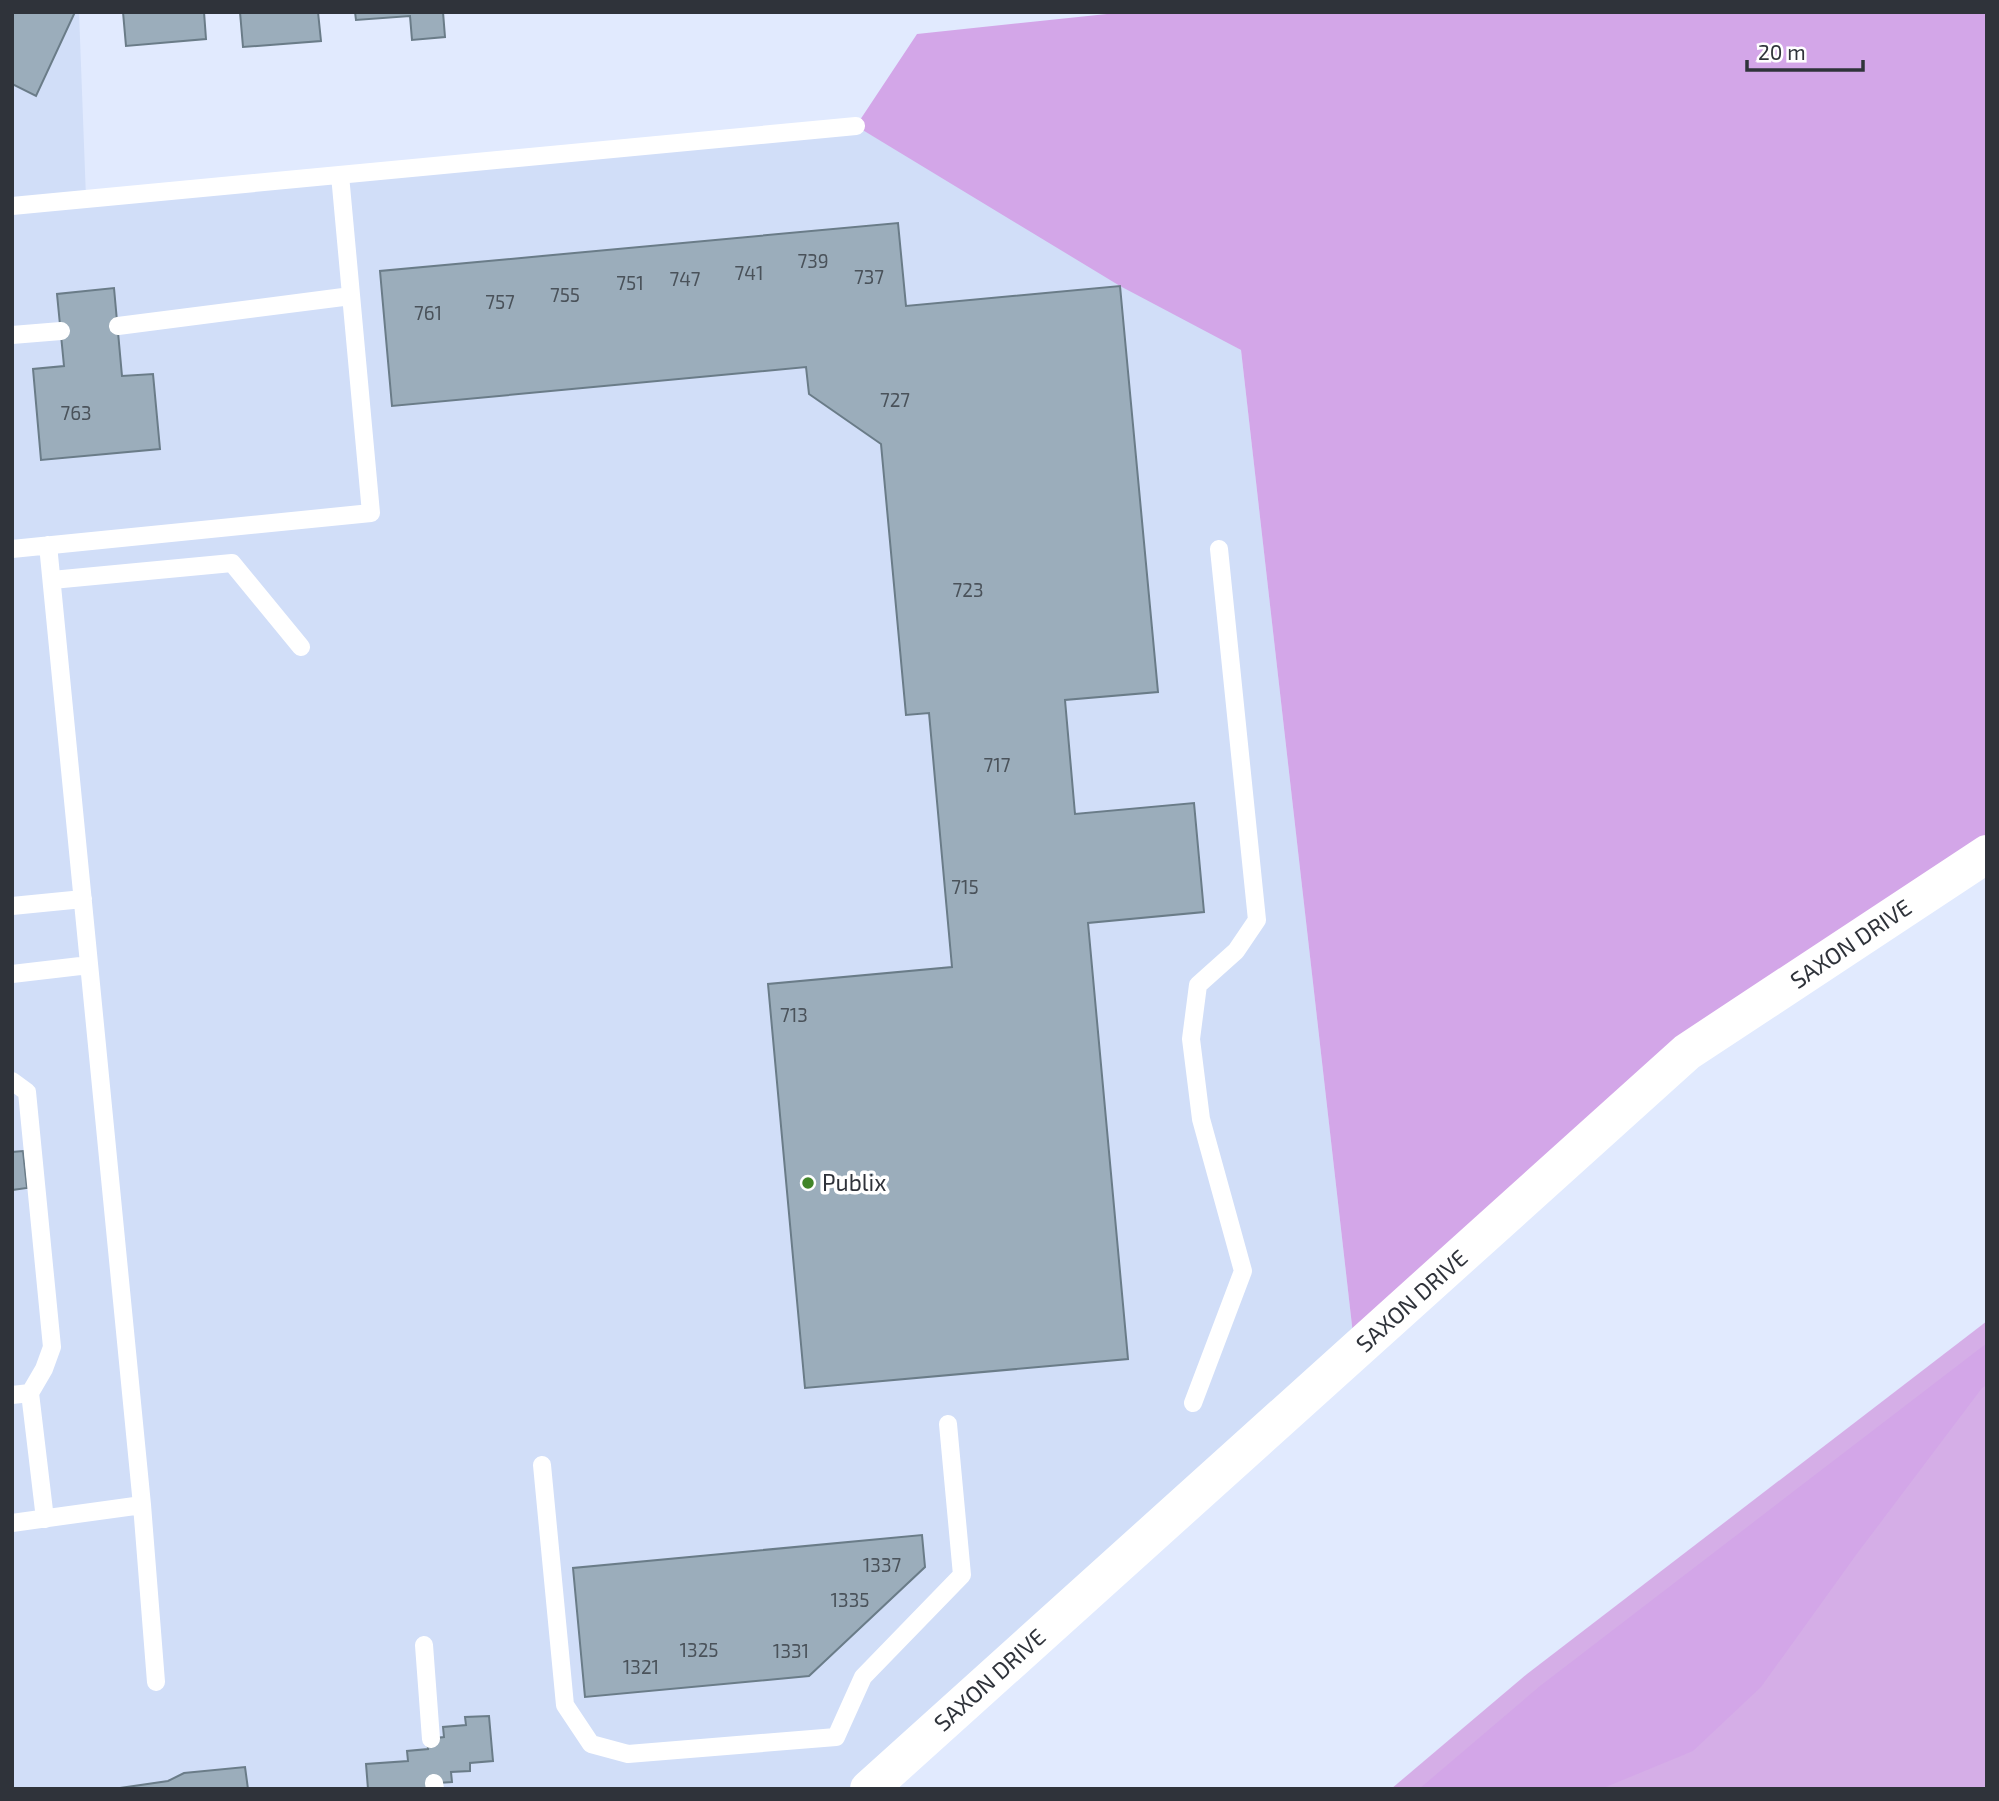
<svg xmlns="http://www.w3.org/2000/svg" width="1999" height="1801" viewBox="0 0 1999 1801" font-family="'Exo 2',sans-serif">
<rect width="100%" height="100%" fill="#e1eafe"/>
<path fill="#d1def8" d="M12,12H79L86,198L856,126L1241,350L1355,1352L869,1789H12Z"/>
<path fill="#d5aee7" d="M1987,1321V1789H1391L1527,1674Z"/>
<path fill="#d3a6e8" d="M1126,12H1987V854L1687,1052L1355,1352L1241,350L1120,286L856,126L917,34Z
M1987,1343V1385L1982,1388L1856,1555L1761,1687L1693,1751L1601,1789H1419L1540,1686Z"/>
<path fill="#9badbb" stroke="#6a7c88" stroke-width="2" d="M12,12H75L36,96L12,84Z
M123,12H204L206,39L126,46Z
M240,12H318L321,41L243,47Z
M355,12H443L445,37L412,40L410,16L356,20Z
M898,223L906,306L1120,286L1158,692L1065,700L1075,814L1194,803L1204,912L1088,923L1128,1359L805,1388L768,984L952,967L929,713L906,715L881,444L809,394L806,367L392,406L380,271Z
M114,288L122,376L153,374L160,449L41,460L33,369L64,366L57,294Z
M23,1151L27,1188L12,1190V1152Z
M922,1535L925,1567L809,1676L585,1697L573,1568Z
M489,1716L493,1761L470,1763V1771L451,1772L452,1782L437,1783L429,1789H368L366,1764L408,1761L407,1751L428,1749L427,1739L444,1737L443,1727L466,1725L465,1717Z
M245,1767L248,1789H113L168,1781L184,1773Z"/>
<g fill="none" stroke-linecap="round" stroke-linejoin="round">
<path stroke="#fff" stroke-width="18" d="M12,206L856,126
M118,326L351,296
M12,335L61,331
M48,545L142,1505L156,1682
M12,549L371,513L340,175
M52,580L232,563L301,647
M12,906L83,899
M12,974L89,965
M12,1081L27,1092L52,1347L44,1369L30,1393
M12,1395L30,1393L45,1519
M1193,1403L1243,1271L1201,1119L1191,1039L1198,985L1236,951L1257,920L1219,549
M542,1465L565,1705L591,1744L628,1754L836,1737L863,1677L962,1575L948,1424
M12,1523L142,1505
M424,1645L431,1739
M434,1783L435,1789"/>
<path stroke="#fff" stroke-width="38" d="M869,1789L1687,1052L1987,854"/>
</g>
<circle fill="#418528" stroke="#fff" stroke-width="2.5" cx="808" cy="1183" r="7"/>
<g text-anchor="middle" stroke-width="7" stroke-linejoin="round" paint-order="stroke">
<g font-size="19" fill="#4a525a">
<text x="813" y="268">739</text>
<text x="749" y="280">741</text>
<text x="869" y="284">737</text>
<text x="685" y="286">747</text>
<text x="630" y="290">751</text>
<text x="565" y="302">755</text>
<text x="500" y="309">757</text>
<text x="428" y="320">761</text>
<text x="895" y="407">727</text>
<text x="76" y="420">763</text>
<text x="968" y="597">723</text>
<text x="997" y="772">717</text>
<text x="965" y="894">715</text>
<text x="794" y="1022">713</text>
<text x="882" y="1572">1337</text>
<text x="850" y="1607">1335</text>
<text x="699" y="1657">1325</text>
<text x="791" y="1658">1331</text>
<text x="641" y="1674">1321</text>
</g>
<g font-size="23" fill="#2f333a" stroke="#fff">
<text transform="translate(1851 944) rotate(-34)" y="8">SAXON DRIVE</text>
<text transform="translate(1412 1301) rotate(-42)" y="8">SAXON DRIVE</text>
<text transform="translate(990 1680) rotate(-42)" y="8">SAXON DRIVE</text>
</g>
<g font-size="23" fill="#2f333a" stroke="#fff" text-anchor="start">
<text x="822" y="1191">Publix</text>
</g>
</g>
<rect width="1999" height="1801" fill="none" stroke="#2f333a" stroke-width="28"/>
<path d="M1747 60v10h116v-10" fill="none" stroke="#2f333a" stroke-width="3.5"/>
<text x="1758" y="60" font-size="21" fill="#2f333a" stroke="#ffffff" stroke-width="5" paint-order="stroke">20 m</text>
</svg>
